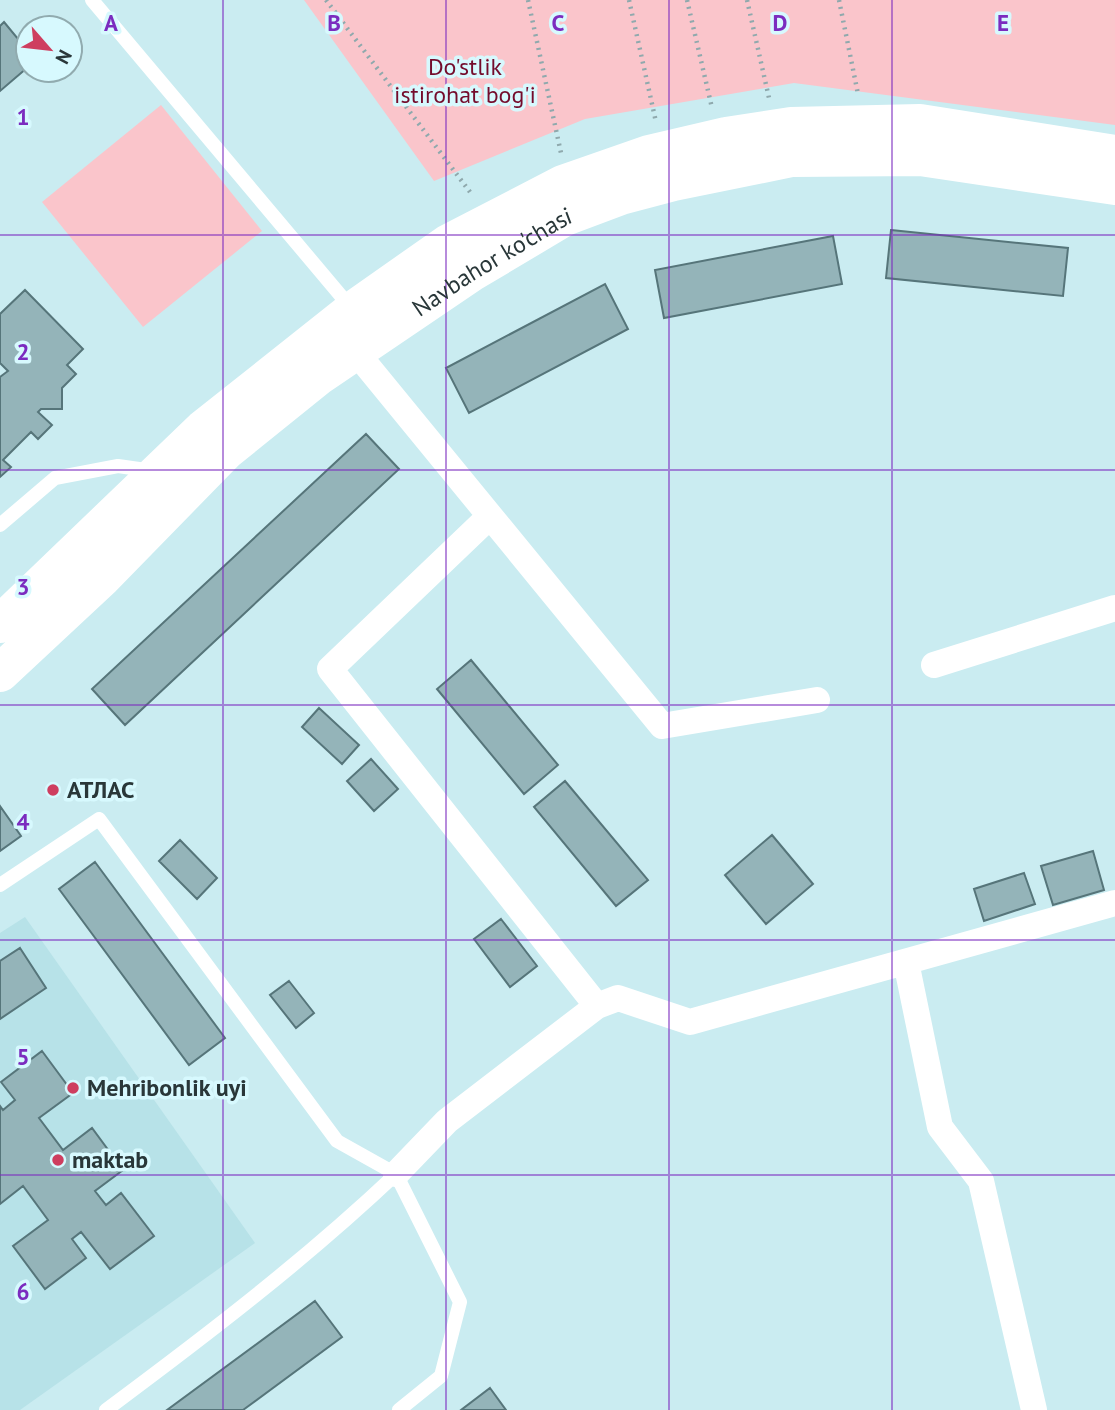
<svg xmlns="http://www.w3.org/2000/svg" width="1115" height="1410" viewBox="0 0 1115 1410" font-family="'PT Sans',sans-serif">
<rect width="100%" height="100%" fill="#caecf1"/>
<path fill="#b7e2e8" d="M25,917L255,1243L20,1410H0V933Z"/>
<path fill="#fac5cb" d="M304,0H1115V125L794,83L585,119L434,181Z
M161,105L262,231L143,327L42,202Z"/>
<path fill="#94b4b9" stroke="#56757a" stroke-width="2" d="M4,22L28,51V67L0,91V26Z
M891,230L1068,248L1063,296L886,278Z
M833,236L842,284L664,318L655,270Z
M605,284L628,329L469,413L446,368Z
M25,290L83,349L67,365L76,374L62,388V409H41L38,412L52,425L38,439L31,432L3,460L11,467L0,477V377L8,371L0,363V314Z
M366,434L399,469L125,725L92,689Z
M471,660L558,765L524,794L437,689Z
M319,708L359,745L342,764L302,727Z
M371,759L398,789L374,811L347,781Z
M565,781L648,880L616,906L534,807Z
M0,806L21,836L0,851Z
M772,835L813,884L766,924L725,875Z
M180,840L217,878L197,899L159,861Z
M1093,851L1104,890L1053,905L1041,866Z
M95,862L225,1038L189,1065L59,889Z
M1024,873L1035,904L984,921L974,889Z
M501,919L537,966L510,987L474,939Z
M20,948L46,988L0,1019V961Z
M289,981L314,1013L296,1028L270,995Z
M42,1051L73,1093L39,1118L63,1150L92,1128L123,1170L95,1191L106,1205L121,1193L154,1236L110,1269L81,1232L72,1239L86,1258L45,1289L13,1246L48,1220L23,1186L0,1204V1106L3,1110L15,1100L1,1082Z
M315,1301L342,1337L243,1410H167Z
M490,1388L506,1410H461Z"/>
<g fill="none" stroke-linecap="round" stroke-linejoin="round">
<path stroke="#8fa9ad" stroke-width="4.5" stroke-dasharray="2 5" stroke-linecap="butt" d="M326,0L473,196
M528,0L561,153
M629,0L656,122
M687,0L712,108
M747,0L769,98
M839,0L858,94"/>
<path stroke="#fff" stroke-width="14" d="M92,0L352,309
M0,525L55,478L118,466L153,471
M0,885L99,819L337,1141L396,1174L460,1302L441,1376L399,1410
M106,1410C207,1335 305,1260 396,1174"/>
<path stroke="#fff" stroke-width="26" d="M355,351L662,726L817,700
M490,516L330,669L597,1006
M934,665L1115,608
M906,962L940,1127L981,1181L1034,1410
M396,1174L447,1121L597,1006L618,998L690,1022L1115,903"/>
<g stroke="#fff" stroke-width="38">
<path d="M0,624L203,429L353,310L447,244L563,184L649,154L726,136L791,126L920,123L1115,154"/>
<path id="s1" d="M0,673L103,577L226,451L319,376L471,273L565,217L621,196L674,182L792,158L920,157L1115,186"/>
</g>
</g>
<path fill="none" stroke="#7b2cbf" stroke-width="2" stroke-opacity="0.55" d="M223,0V1410M446,0V1410M669,0V1410M892,0V1410M0,235H1115M0,470H1115M0,705H1115M0,940H1115M0,1175H1115"/>
<g fill="#ce3e5f" stroke="#d7f9fe" stroke-width="2.5">
<circle cx="53" cy="790" r="7"/>
<circle cx="73" cy="1088" r="7"/>
<circle cx="58" cy="1160" r="7"/>
</g>
<g text-anchor="middle" stroke-width="7" stroke-linejoin="round" paint-order="stroke">
<g font-size="24" fill="#740c2c" stroke="#d7f9fe">
<text x="465" y="75">Do'stlik<tspan x="465" dy="28">istirohat bog'i</tspan></text>
</g>
<g font-size="24" fill="#293739" stroke="#d7f9fe">
<text dy="8" stroke="none"><textPath href="#s1" startOffset="644">Navbahor ko'chasi</textPath></text>
</g>
<g font-size="24" font-weight="bold" fill="#293739" stroke="#d7f9fe" text-anchor="start">
<text x="67" y="798">АТЛАС</text>
<text x="87" y="1096">Mehribonlik uyi</text>
<text x="72" y="1168">maktab</text>
</g>
</g>
<g font-size="23" text-anchor="middle" font-weight="bold" fill="#7b2cbf" stroke="#d7f9fe" stroke-width="7" stroke-linejoin="round" paint-order="stroke">
<text x="111" y="31">A</text>
<text x="334" y="31">B</text>
<text x="558" y="31">C</text>
<text x="780" y="31">D</text>
<text x="1003" y="31">E</text>
<text x="23" y="125">1</text>
<text x="23" y="360">2</text>
<text x="23" y="595">3</text>
<text x="23" y="830">4</text>
<text x="23" y="1065">5</text>
<text x="23" y="1300">6</text>
</g>
<g transform="translate(49 49) rotate(118)"><circle r="33" fill="#d7f9fe" stroke="#91abaf" stroke-width="2"/>
<path d="M0-5L12 26L0 18L-12 26Z" fill="#ce3e5f"/>
<text y="-10" font-size="19" font-weight="bold" text-anchor="middle" fill="#293739">N</text>
</g>
</svg>
